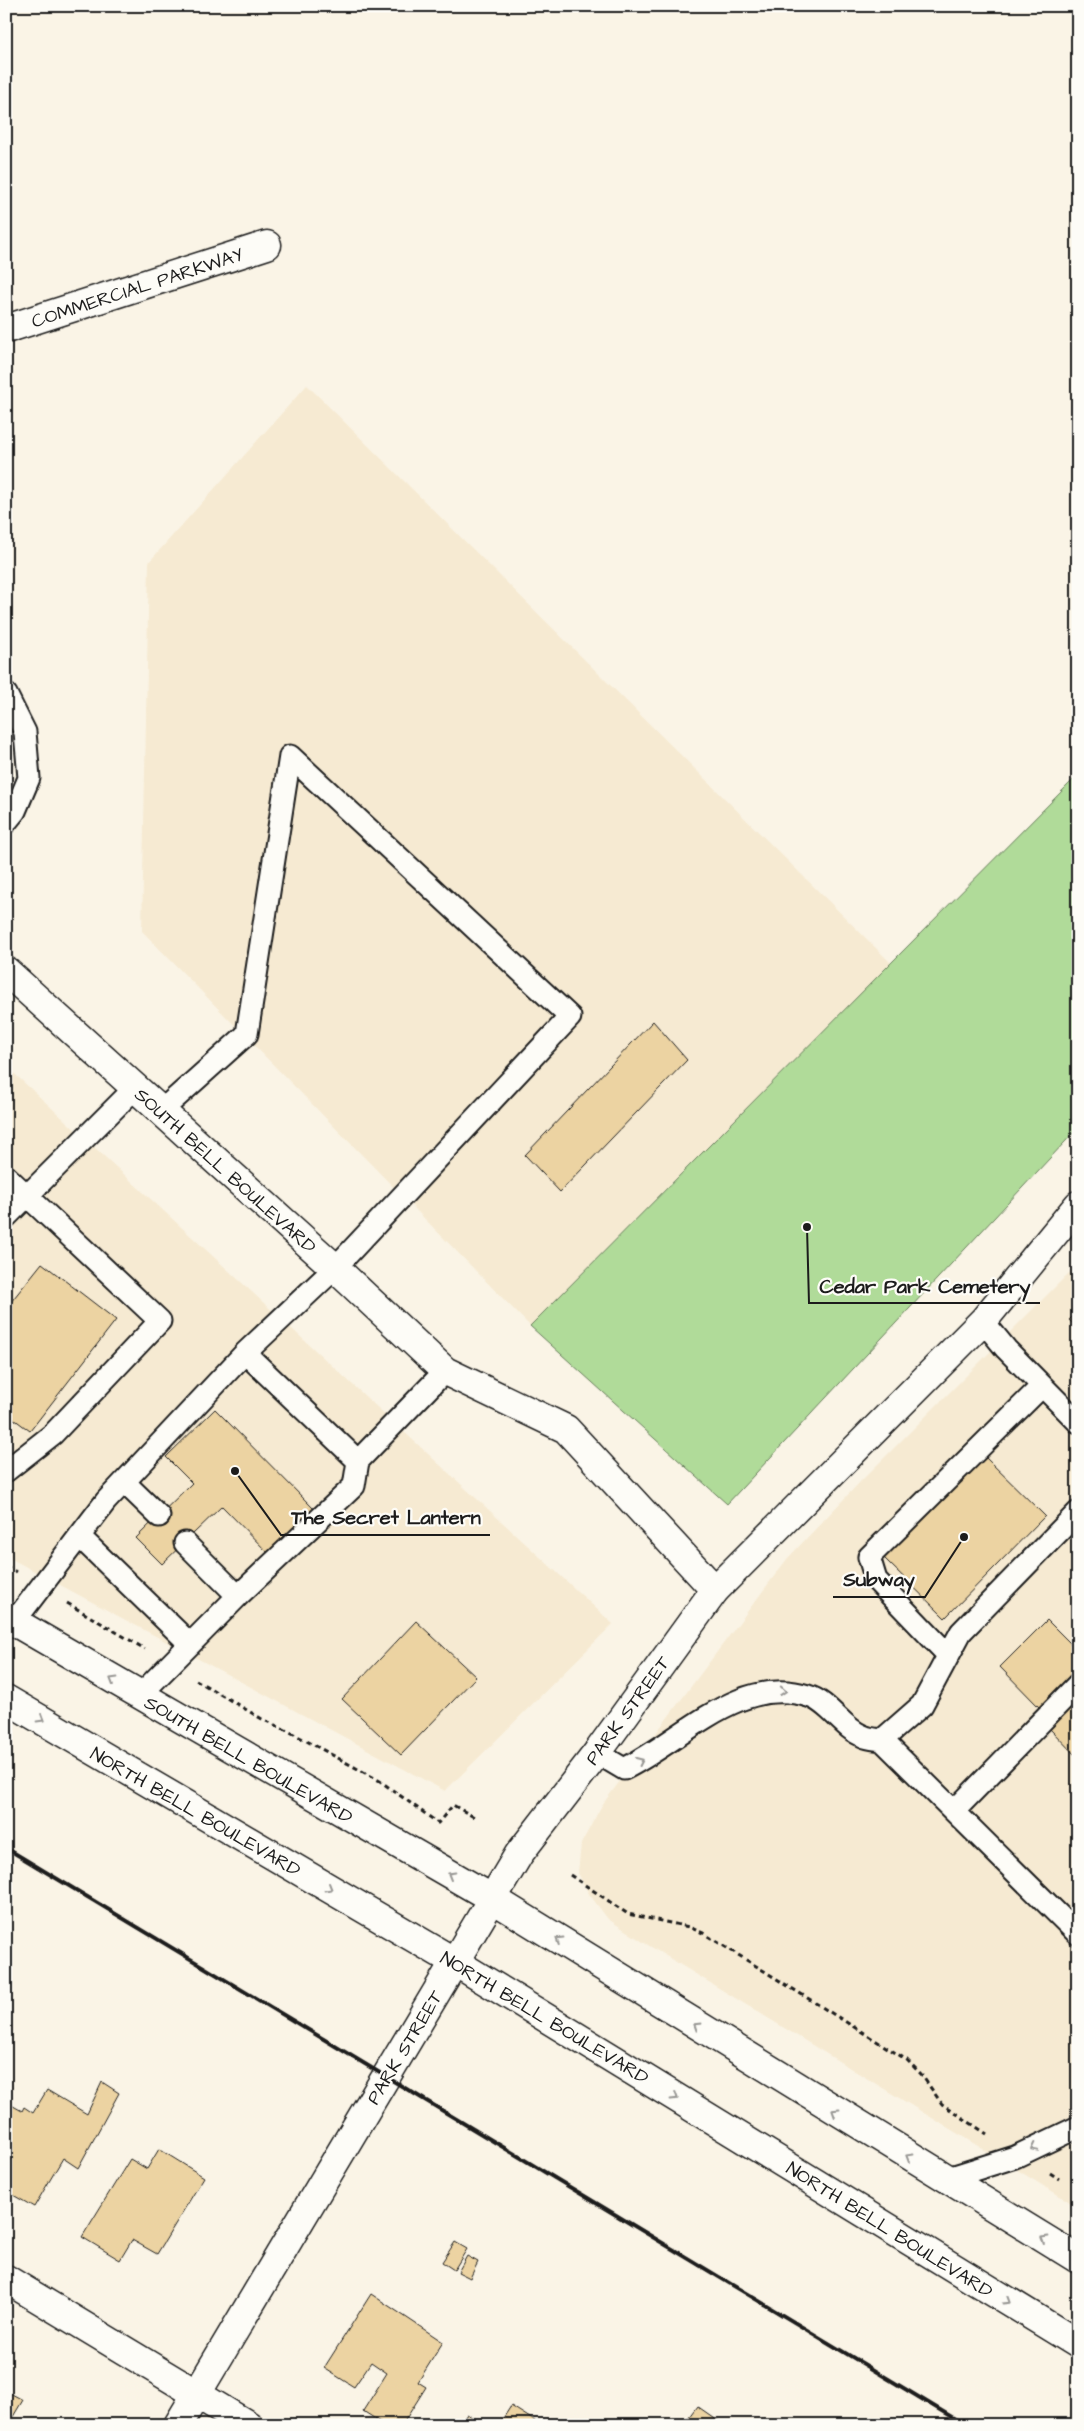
<svg xmlns="http://www.w3.org/2000/svg" width="1084" height="2431" viewBox="0 0 1084 2431" font-family="'Architects Daughter',sans-serif">
<rect width="100%" height="100%" fill="#faf4e6"/>
<filter id="ink" filterUnits="userSpaceOnUse"><feTurbulence type="fractalNoise" baseFrequency=".02" numOctaves="2"/><feDisplacementMap in="SourceGraphic" scale="10" xChannelSelector="R" yChannelSelector="G"/><feConvolveMatrix kernelMatrix="1 2 1 2 8 2 1 2 1" color-interpolation-filters="sRGB"/></filter>
<g filter="url(#ink)">
<path fill="#f6ead2" d="M307,385L891,963L530,1326L142,931L149,562Z
M6,1066L613,1624L445,1791L6,1556Z
M1078,1264V2207L643,1942L608,1919L589,1894L578,1873L581,1844L602,1805L787,1559L861,1481Z"/>
<path fill="#b0db99" stroke="#667c5a" d="M1078,775V1128L727,1504L530,1326Z"/>
<path fill="#ecd3a2" stroke="#1c1c1c" d="M653,1021L687,1060L560,1192L525,1155Z
M42,1263L116,1320L30,1431L6,1413V1308Z
M1078,1311V1329L1069,1320Z
M215,1409L317,1512L272,1557L222,1506L162,1564L136,1538L192,1483L166,1457Z
M984,1456L1045,1516L945,1618L884,1558Z
M1047,1620L1078,1651V1668L1039,1707L1000,1667Z
M416,1621L476,1677L401,1755L342,1699Z
M1078,1700V1758L1049,1728Z
M102,2082L119,2093L78,2168L63,2158L34,2207L6,2191V2175L11,2168L6,2165V2102L22,2111L24,2107L33,2113L47,2090L87,2114Z
M159,2149L204,2177L157,2254L132,2240L120,2260L82,2237L130,2159L147,2169Z
M455,2242L467,2249L454,2270L442,2262Z
M467,2256L478,2262L470,2278L458,2272Z
M371,2294L443,2342L418,2382L426,2387L402,2425H385L363,2411L387,2373L371,2362L354,2387L324,2368Z
M6,2391L23,2400L8,2425H6Z
M511,2406L541,2425H496L498,2422L500,2423Z
M697,2406L720,2422L718,2425H683Z
M467,2414L484,2425H460Z"/>
<g fill="none" stroke-linecap="round" stroke-linejoin="round">
<g stroke="#1c1c1c" stroke-width="25">
<path id="service" d="M6,694L25,732L29,778L15,811L6,822
M161,1111L247,1034L290,756L570,1017L335,1268L245,1353L358,1461L445,1371
M6,1176L160,1321L53,1434L6,1471
M6,1217L135,1088
M983,1321L1006,1349L1078,1422
M124,1482L159,1516
M79,1536L190,1644
M185,1543L238,1596
M14,1622L106,1501L245,1353
M948,1655L876,1580L869,1557L1042,1386
M139,1696L238,1596L354,1486L358,1461
M882,1740L922,1705L961,1632L1078,1512
M597,1753L624,1769C682,1741 739,1674 808,1696C829,1702 843,1729 863,1736C869,1739 876,1739 882,1740L1078,1934
M955,1810L1078,1684
M945,2179L1015,2157L1078,2127"/>
</g>
<g stroke="#1c1c1c" stroke-width="31">
<path id="minor" d="M6,329L267,245
M6,971L335,1268L445,1371L566,1429L715,1590
M6,2279L248,2425"/>
</g>
<g stroke="#1c1c1c" stroke-width="31">
<path id="tertiary" d="M178,2425L519,1854L597,1753L715,1590L983,1321L1078,1205"/>
</g>
<g stroke="#1c1c1c" stroke-width="31">
<path id="primary" d="M6,1617L493,1899L1078,2259
M6,1699L455,1962L1078,2344"/>
</g>
<path stroke="#1c1c1c" stroke-width="3" stroke-dasharray="5 4" stroke-linecap="butt" d="M6,1566L16,1572
M67,1603L145,1649
M196,1680L262,1719L292,1733L380,1781L438,1823L453,1805L474,1817
M570,1875L628,1914L689,1927L703,1933L907,2060L921,2074L942,2104L987,2134
M1050,2173L1059,2179"/>
<use href="#service" stroke="#fdfcf7" stroke-width="21"/>
<use href="#minor" stroke="#fdfcf7" stroke-width="28"/>
<use href="#tertiary" stroke="#fdfcf7" stroke-width="28"/>
<use href="#primary" stroke="#fdfcf7" stroke-width="28"/>
<path stroke="#1c1c1c" stroke-width="4" d="M6,1848L965,2425"/>
</g>
<defs><path id="oneway-chevron" d="M-2-3.5L2.5 0L-2 3.5" fill="none" stroke-width="1.6" stroke-linecap="round" stroke-linejoin="round" transform="scale(1.25)"/></defs>
<g stroke="#989794">
<use href="#oneway-chevron" transform="translate(113 1680) rotate(-149)"/>
<use href="#oneway-chevron" transform="translate(783 1691) rotate(4)"/>
<use href="#oneway-chevron" transform="translate(41 1719) rotate(31)"/>
<use href="#oneway-chevron" transform="translate(640 1761) rotate(-25)"/>
<use href="#oneway-chevron" transform="translate(451 1875) rotate(-150)"/>
<use href="#oneway-chevron" transform="translate(329 1888) rotate(30)"/>
<use href="#oneway-chevron" transform="translate(559 1940) rotate(-148)"/>
<use href="#oneway-chevron" transform="translate(697 2026) rotate(-148)"/>
<use href="#oneway-chevron" transform="translate(675 2097) rotate(32)"/>
<use href="#oneway-chevron" transform="translate(835 2112) rotate(-148)"/>
<use href="#oneway-chevron" transform="translate(1034 2148) rotate(154)"/>
<use href="#oneway-chevron" transform="translate(909 2157) rotate(-149)"/>
<use href="#oneway-chevron" transform="translate(1044 2239) rotate(-149)"/>
<use href="#oneway-chevron" transform="translate(1007 2301) rotate(32)"/>
</g>
</g>
<g text-anchor="middle" stroke-width="4.5" stroke-linejoin="round" paint-order="stroke">
<g font-size="19" fill="#1c1c1c" stroke="#fdfcf7">
<text transform="translate(137 287) rotate(-18)" y="7">COMMERCIAL PARKWAY</text>
<text transform="translate(226 1170) rotate(42)" y="7">SOUTH BELL BOULEVARD</text>
<text transform="translate(627 1710) rotate(-54)" y="7">PARK STREET</text>
<text transform="translate(249 1759) rotate(30)" y="7">SOUTH BELL BOULEVARD</text>
<text transform="translate(196 1811) rotate(30)" y="7">NORTH BELL BOULEVARD</text>
<text transform="translate(545 2017) rotate(31)" y="7">NORTH BELL BOULEVARD</text>
<text transform="translate(404 2047) rotate(-59)" y="7">PARK STREET</text>
<text transform="translate(890 2229) rotate(32)" y="7">NORTH BELL BOULEVARD</text>
</g>
</g>
<path fill="none" stroke="#1c1c1c" stroke-width="2" d="M807 1227L809 1303H1040M235 1471L281 1535H490M964 1537L925 1597H833"/>
<g fill="#1c1c1c" stroke="#fdfcf7" stroke-width="2">
<circle cx="807" cy="1227" r="5"/>
<circle cx="235" cy="1471" r="5"/>
<circle cx="964" cy="1537" r="5"/>
</g>
<g font-size="20" text-anchor="middle" font-weight="bold" fill="#1c1c1c" stroke="#fdfcf7" stroke-width="4.5" stroke-linejoin="round" paint-order="stroke">
<text x="925" y="1293">Cedar Park Cemetery</text>
<text x="386" y="1524">The Secret Lantern</text>
<text x="879" y="1586">Subway</text>
</g>
<rect width="1084" height="2431" fill="none" stroke="#fdfcf7" stroke-width="25"/>
<rect x="12" y="12" width="1059" height="2406" fill="none" stroke="#1c1c1c" stroke-width="2" filter="url(#ink)"/>
</svg>
